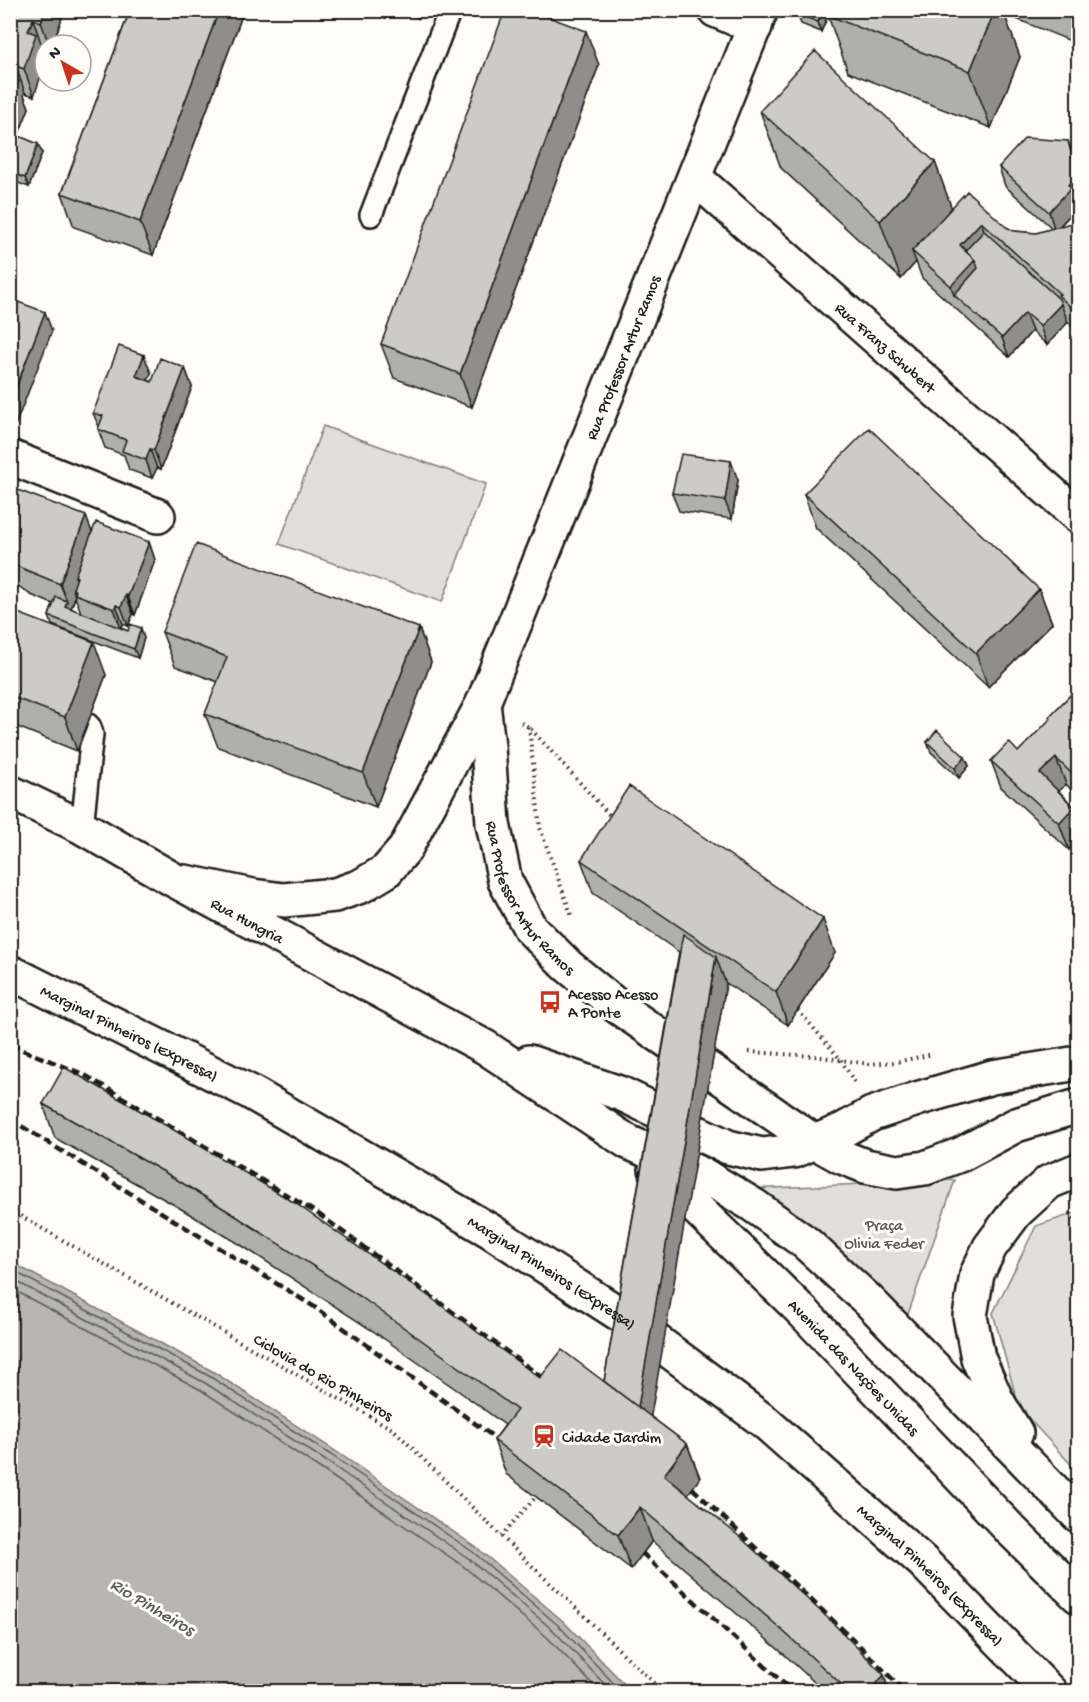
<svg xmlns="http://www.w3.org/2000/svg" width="1089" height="1702" viewBox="0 0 1089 1702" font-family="'Gochi Hand',sans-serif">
<rect width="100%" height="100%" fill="#fdfcf7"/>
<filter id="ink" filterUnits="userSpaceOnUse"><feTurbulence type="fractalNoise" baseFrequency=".0167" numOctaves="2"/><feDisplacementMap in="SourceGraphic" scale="12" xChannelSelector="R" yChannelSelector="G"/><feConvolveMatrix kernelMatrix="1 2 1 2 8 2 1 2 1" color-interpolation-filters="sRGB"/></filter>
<g filter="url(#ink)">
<path fill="#e0dfdb" stroke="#7e7e7c" stroke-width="1.5" d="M323,426L486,484L442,602L279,544Z
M955,1180L907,1317L750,1189Z
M1078,1212V1472L1019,1408L993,1313L1036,1226Z"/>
<path fill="#b7b6b2" stroke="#797876" stroke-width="1.5" d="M11,1262L212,1371L334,1450L477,1548L563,1621L631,1691H11Z"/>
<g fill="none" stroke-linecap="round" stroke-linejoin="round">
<path stroke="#5a5a58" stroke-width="1.5" d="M10,1269L209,1376L331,1455L473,1552L559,1626L622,1692
M10,1278L205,1383L326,1461L468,1558L554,1631L612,1692
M10,1288L201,1390L321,1469L463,1566L548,1638L600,1692"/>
<g stroke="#1c1c1c" stroke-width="26">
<path id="lane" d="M371,215L450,10
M82,827L92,734L90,727L87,724"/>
</g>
<g stroke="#1c1c1c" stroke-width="38">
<g id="street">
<path d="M715,10L755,27"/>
<path id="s1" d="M695,178L1078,516"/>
<path d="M10,457L158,516"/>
</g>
</g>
<g stroke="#1c1c1c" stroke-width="38">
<g id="secondary">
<path id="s2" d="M483,703L488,746L493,824L505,881L530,928L568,966L618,1007L815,1142"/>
<path id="s3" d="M185,882L253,896L284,900L335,895L361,886L386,871L405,849L483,703L761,10"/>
</g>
</g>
<g stroke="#1c1c1c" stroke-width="38">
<g id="highway">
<path id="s4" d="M10,792L82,827L174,880L485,1047L628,1142L705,1176L753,1205L806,1243L869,1301L1078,1515"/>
<path id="s5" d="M10,972L250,1092L489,1230L624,1317L765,1422L923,1562L1050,1692"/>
<path d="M529,1062L622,1094L659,1112L698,1133L728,1147L762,1155L794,1151L843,1130L872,1114L920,1098L992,1077L1078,1063"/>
<path d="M815,1142L842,1157L865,1166L897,1172L925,1168L962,1154L1016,1125L1078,1106"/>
<path id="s6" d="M656,1169L803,1312L1012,1531L1078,1596"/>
<path d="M1016,1433L996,1399L978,1358L970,1316L977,1274L990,1247L1016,1212L1049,1182L1078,1170"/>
</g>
</g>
<path stroke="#1c1c1c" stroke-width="4" stroke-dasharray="1.5 4.5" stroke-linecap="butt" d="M521,723L529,727L613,819
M529,727L540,828L572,917
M798,1010L841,1060L855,1083
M749,1052L814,1056L869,1064L896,1062L929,1055
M10,1210L394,1430L501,1536L663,1692
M1069,1213L1078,1228
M501,1536L536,1497"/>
<use href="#lane" stroke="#fdfcf7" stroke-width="21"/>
<use href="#street" stroke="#fdfcf7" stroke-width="33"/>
<use href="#secondary" stroke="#fdfcf7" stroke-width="33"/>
<use href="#highway" stroke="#fdfcf7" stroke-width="33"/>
<path stroke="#1c1c1c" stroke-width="4.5" stroke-dasharray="9 4.5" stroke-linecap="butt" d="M10,1045L83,1074L317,1213L554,1386
M10,1119L313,1306L509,1448
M692,1488L857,1643L905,1692
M642,1553L793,1692"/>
</g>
<path fill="#afafac" stroke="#1c1c1c" stroke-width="1.5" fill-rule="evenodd" d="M10,10H65L52,45H45V47L42,46L34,96L25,93L24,95L29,108L18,136L38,144L42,153L29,187L10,180Z
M130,10H244L153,255L74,227L62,193Z
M398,10H421L418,18Z
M799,10H1078V44L1004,14L1020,57L991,128L848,72L828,16L821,32L801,24L797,14Z
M599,65L472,407L394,378L381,344Z
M760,111L935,162L951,208L1006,227L1014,231L1036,233L1053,229L1005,186L999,167L1068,141L1075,159L1076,202L1078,206L1059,227L1078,221V332L1068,322L1047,345L1032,331L1009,357L922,278L916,262L901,279L781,168Z
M185,368L192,387L161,469L157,468L152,478L129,470L124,455L105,448L98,429L99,427L93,413L151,373L148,380L152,382Z
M738,480L732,519L679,511L672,493Z
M10,487L92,533L149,542L155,560L135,615L133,614L128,626L123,624L121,628L144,638L138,658L52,625L49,616L53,604L31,595L10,580ZM75,597L79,607L81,613L71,609Z
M804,494L1039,589L1052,623L988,687L816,528Z
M10,610L106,675L77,751L10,724Z
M419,628L431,662L376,807L218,747L205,714L218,682L175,666L162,632Z
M1078,687V797L1066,784L1059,791L1074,807L1078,819V839L1069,850L1001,787L991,761L1018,752L1050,720L1049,717Z
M927,742L965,757L969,766L959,778L931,752Z
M581,860L835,953L788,1025L726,983L650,1416L687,1444L700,1478L687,1494L884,1675L889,1692H825L786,1656L652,1541L631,1569L506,1474L494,1440L505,1425L467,1397L373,1331L244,1247L178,1207L55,1138L43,1104L540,1378L604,1381L679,952L593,893Z"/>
<path fill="#8f8e8c" stroke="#1c1c1c" stroke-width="1.5" d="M45,10H65L52,45H49L41,22Z
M219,10H244L153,255L140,222Z
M415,10H421L418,18Z
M823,10H830L821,32L818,22Z
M995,10H1003L1020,57L991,128L970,71Z
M1078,10V41L1067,11Z
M33,19L42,46V48L45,58V64L34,96L24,69L28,31Z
M586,31L599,65L472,407L460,374Z
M16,66L25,93L24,95L29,108L10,156V78Z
M1068,141L1075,159L1078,174V199L1076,202L1078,206L1055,231L1049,212L1068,185Z
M38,144L42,153L29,187L25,178Z
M935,162L956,220L912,251L916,262L901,279L880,221Z
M981,222L991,249L985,286L954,295L951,286L960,245Z
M1061,304L1068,322L1047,345L1040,326Z
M45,312L52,331L13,431L10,424V403Z
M1025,313L1032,331L1009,357L1002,338Z
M144,355L151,373L142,395L136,376Z
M185,368L192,387L161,469L154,450Z
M150,449L157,468L152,478L146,460Z
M731,461L738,480L732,519L725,501Z
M86,516L96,543L77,577L75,576L79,587L76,591L73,589L75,597L68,616L65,606L67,601L60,584Z
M149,542L155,560L135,615L128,596Z
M1039,589L1052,623L988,687L976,653Z
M126,595L133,614L128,626L121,607Z
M116,605L123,624L121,628L114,609Z
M141,628L144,638L138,658L134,649Z
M419,628L431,662L376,807L363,773Z
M94,642L106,675L77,751L65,717Z
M965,757L969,766L959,778L955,768Z
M1056,758L1066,784L1050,800L1040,773Z
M1074,807L1078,819V839L1069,850L1059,823Z
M823,919L835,953L788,1025L776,992Z
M716,957L726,984L647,1438L637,1411Z
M687,1444L700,1478L677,1509L664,1475Z
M640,1507L652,1541L631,1569L618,1535Z
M884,1675L889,1692H869Z"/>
<path fill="#cccbc8" stroke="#1c1c1c" stroke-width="1.5" d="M10,10H45L41,22L33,19L28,31L36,34L24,69L16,66L10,78Z
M130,10H219L140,222L62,193Z
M505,10H530L586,31L460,374L381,344Z
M799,10H823L818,22L797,14Z
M829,10H995L970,71L827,15Z
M815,51L935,162L880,221L760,111Z
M10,78L19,81L10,103Z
M12,133L38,144L25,178L10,172V136Z
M1025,138L1068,141L1077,175L1068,185L1071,188L1049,212L999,167Z
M967,191L1006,227L1014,231L1036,233L1078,221V314L1058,295L1060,294L981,222L960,245L975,260L951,286L912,251Z
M984,231L1059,299L1061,304L1040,326L1025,313L1002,338L954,295L978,268L975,260L965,251Z
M10,299L45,312L10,403Z
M119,346L144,355L136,376L152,382L160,358L185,368L154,450L150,449L146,460L122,451L126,440L98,429L103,416L93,413Z
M869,428L1039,589L976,653L804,494Z
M681,454L731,461L725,501L672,493Z
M10,487L86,516L60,584L21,568L10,560Z
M96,522L149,542L128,596L126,595L121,607L116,605L114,609L75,594L76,591L73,589L77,577L75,576Z
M196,544L419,628L363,773L205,714L227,657L162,632Z
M56,597L67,601L65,606L128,631L130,624L141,628L134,649L49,616Z
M10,610L94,642L65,717L10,696Z
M1078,687V780L1056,758L1040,773L1074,807L1059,823L991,761L1009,742L1018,752L1050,719L1049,717Z
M937,730L965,757L955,768L927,742Z
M629,786L823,919L776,992L581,860Z
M683,934L716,957L638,1407L604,1381Z
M64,1067L174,1130L295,1203L427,1295L540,1378L562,1350L687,1444L664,1475L740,1537L829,1619L884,1675L869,1692H850L773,1622L640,1507L618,1535L494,1440L517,1410L455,1364L361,1297L231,1213L166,1173L43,1104Z"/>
</g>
<defs>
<g id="bus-bare" transform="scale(1.8)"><path d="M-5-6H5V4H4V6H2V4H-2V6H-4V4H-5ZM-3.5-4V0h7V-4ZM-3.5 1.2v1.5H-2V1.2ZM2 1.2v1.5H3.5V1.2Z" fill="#c8321e" stroke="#fdfcf7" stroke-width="2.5" paint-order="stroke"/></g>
<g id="station-bare" transform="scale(1.8)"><path d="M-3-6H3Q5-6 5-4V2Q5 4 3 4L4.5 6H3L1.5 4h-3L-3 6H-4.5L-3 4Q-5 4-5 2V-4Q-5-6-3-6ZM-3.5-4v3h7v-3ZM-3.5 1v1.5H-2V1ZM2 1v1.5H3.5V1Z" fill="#c8321e" stroke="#fdfcf7" stroke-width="2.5" paint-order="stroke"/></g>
</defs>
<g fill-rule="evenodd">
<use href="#bus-bare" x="550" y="1002"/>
<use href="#station-bare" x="544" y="1436"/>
</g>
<g text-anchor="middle" stroke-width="6" stroke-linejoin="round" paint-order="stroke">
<g font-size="16" fill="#1c1c1c" stroke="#fdfcf7">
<text dy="6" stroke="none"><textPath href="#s1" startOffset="255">Rua Franz Schubert</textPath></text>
<text dy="6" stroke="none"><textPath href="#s3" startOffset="776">Rua Professor Artur Ramos</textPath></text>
<text dy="6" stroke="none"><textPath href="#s2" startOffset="206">Rua Professor Artur Ramos</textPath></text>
<text dy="6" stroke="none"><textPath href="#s4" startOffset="270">Rua Hungria</textPath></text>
<text dy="6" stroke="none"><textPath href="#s5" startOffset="134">Marginal Pinheiros (Expressa)</textPath></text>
<text dy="6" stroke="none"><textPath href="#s5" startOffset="620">Marginal Pinheiros (Expressa)</textPath></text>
<text dy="6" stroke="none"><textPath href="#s6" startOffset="280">Avenida das Nações Unidas</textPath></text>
<text transform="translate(324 1376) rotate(30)" y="6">Ciclovia do Rio Pinheiros</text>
<text dy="6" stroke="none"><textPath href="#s5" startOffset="1106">Marginal Pinheiros (Expressa)</textPath></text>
</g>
<g font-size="16" fill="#1c1c1c" stroke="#fdfcf7" text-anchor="start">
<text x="568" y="999">Acesso Acesso<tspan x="568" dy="18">A Ponte</tspan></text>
<text x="562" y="1442">Cidade Jardim</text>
</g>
<g font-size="16" fill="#575655" stroke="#fdfcf7">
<text x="884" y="1230">Praça<tspan x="884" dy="18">Olivia Feder</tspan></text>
</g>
<g font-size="18" font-style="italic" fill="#5a5a58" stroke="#fdfcf7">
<text transform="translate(153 1606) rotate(31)" y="6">Rio Pinheiros</text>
</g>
</g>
<rect width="1089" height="1702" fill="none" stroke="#fdfcf7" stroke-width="36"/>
<rect x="18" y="18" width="1053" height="1666" fill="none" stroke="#1c1c1c" stroke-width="2" filter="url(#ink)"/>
<g transform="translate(63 63) rotate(321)"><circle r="28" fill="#fdfcf7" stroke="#a3a29f" stroke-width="1.5"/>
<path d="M0-4.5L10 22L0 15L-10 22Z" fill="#c8321e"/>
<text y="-9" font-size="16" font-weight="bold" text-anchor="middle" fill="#1c1c1c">N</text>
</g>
</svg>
